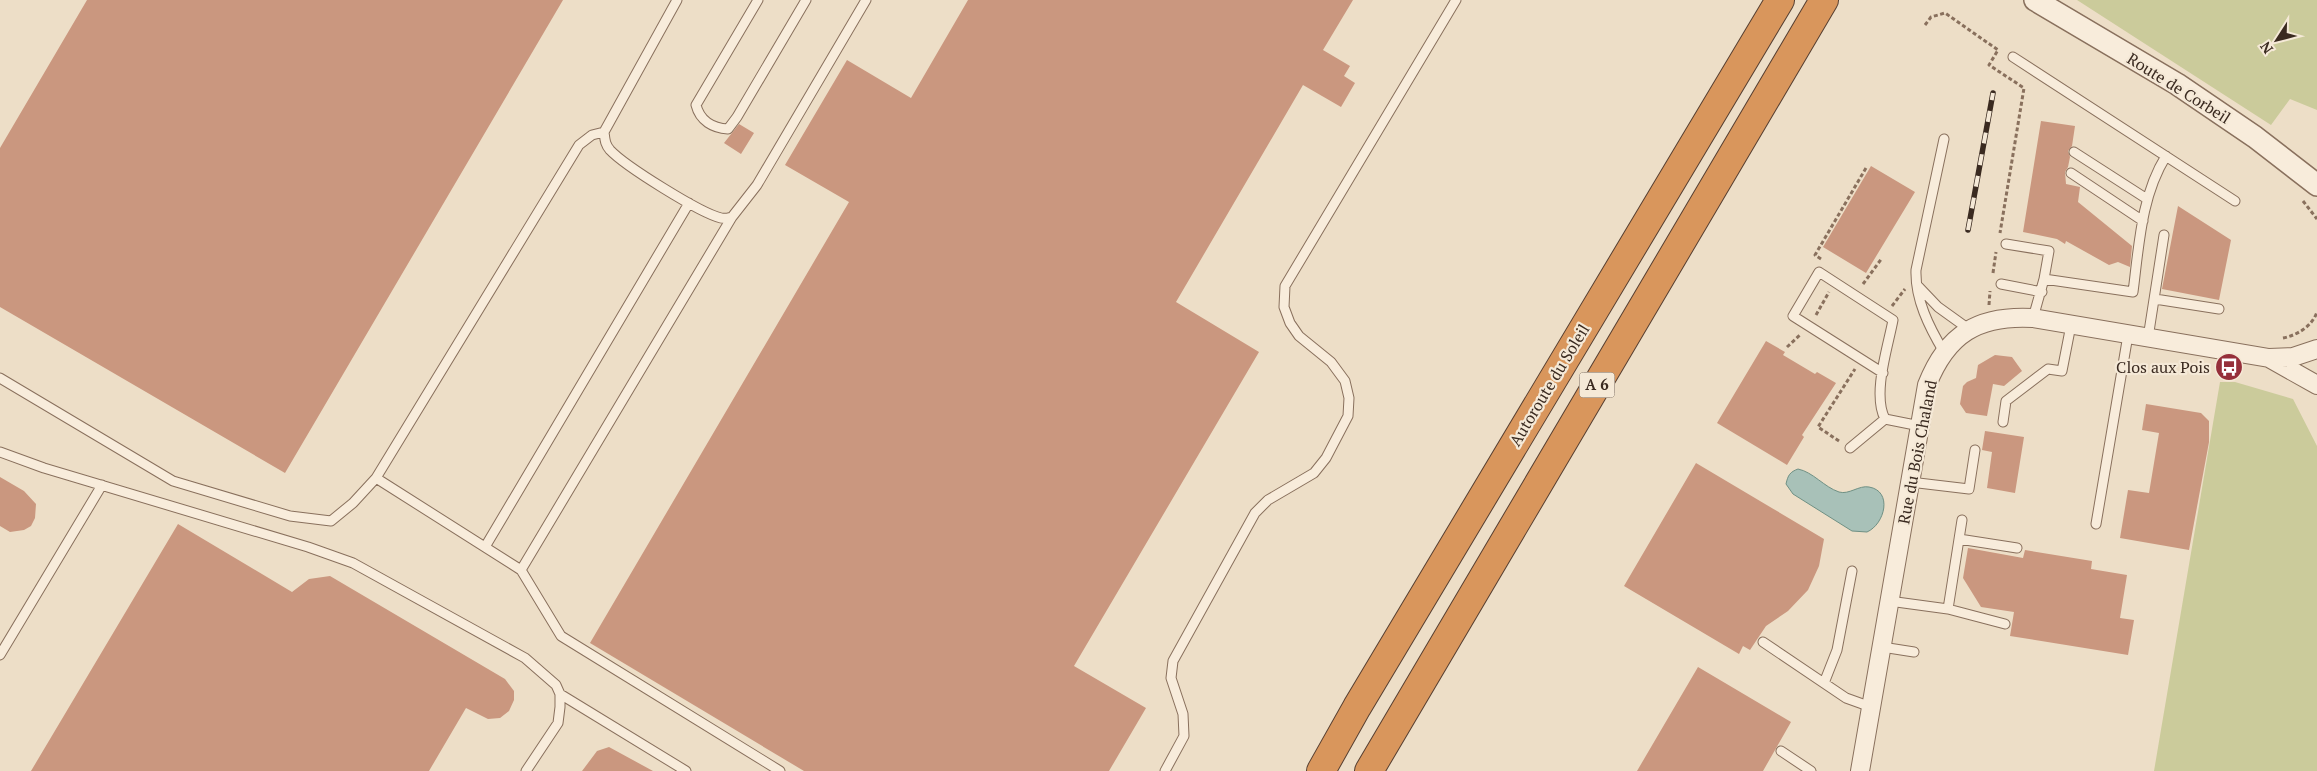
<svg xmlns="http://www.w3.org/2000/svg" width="2317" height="771" viewBox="0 0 2317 771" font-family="'PT Serif',serif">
<rect width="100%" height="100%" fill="#eddec7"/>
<path fill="#cbcb9b" d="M2077,0H2317V110L2290,99L2271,125Z
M2220,382H2235L2293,399L2317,446V771H2154Z"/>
<path fill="#a8c1b8" stroke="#6f9084" d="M1798,469C1813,472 1824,487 1839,492C1849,495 1859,485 1869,487C1893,491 1885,524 1867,532L1852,531L1793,494L1786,484C1788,475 1790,472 1798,469Z"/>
<path fill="#ca977f" d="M87,0H563L285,473L0,307V148Z
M968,0H1353L1323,50L1350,66L1344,76L1355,83L1341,107L1303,85L1176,302L1259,352L1074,666L1146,708L1109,771H804L590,643L849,202L785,165L847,60L911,98Z
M2041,121L2075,126L2072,146L2068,151L2070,157L2068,167L2065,172L2066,184L2080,187L2078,202L2132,246L2130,267L2118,262L2109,265L2066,241L2065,244L2057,239L2023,232Z
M739,124L754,133L741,154L724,143Z
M1871,166L1915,192L1866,273L1823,247Z
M2178,206L2231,240L2219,300L2162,289Z
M1766,341L1785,352L1783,355L1815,374L1817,372L1836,383L1802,435L1804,437L1787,465L1717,423Z
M1995,355L2012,357L2022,371L2004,386L1993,384L1987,416L1966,413L1960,404L1963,386L1967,382L1976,378L1978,365Z
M2146,404L2201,413L2209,421V442L2189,550L2120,538L2128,490L2149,493L2159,433L2142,430Z
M1985,431L2024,437L2015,493L1987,488L1992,452L1982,450Z
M1696,463L1824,539L1819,566L1808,590L1788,611L1766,626L1750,650L1743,646L1739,654L1624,586Z
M0,477L24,491L36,504L35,518L31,526L24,530L10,532L0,526Z
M178,524L292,592L309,579L330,576L505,679L514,691V700L509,711L500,718L488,719L466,708L429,771H31Z
M1968,548L2023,558L2025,550L2092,561L2091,569L2127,575L2120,618L2134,620L2128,655L2010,636L2014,612L1981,607L1963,578Z
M1698,667L1791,722L1763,771H1637Z
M609,747L653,771H582L597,751Z"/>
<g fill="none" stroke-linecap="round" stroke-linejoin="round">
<g stroke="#89705d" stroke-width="11">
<path id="service" d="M677,0L604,132C605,140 605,144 610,150C625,166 700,213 721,218C725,219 728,218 732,217L757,185L866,0
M758,0L696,105C700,121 713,128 728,129L737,117L806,0
M2013,57L2235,201
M604,132L592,135L579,145L376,478L521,570L732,217
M1944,139L1916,270C1915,299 1929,327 1944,352
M2074,152L2147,199
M2071,173L2143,221
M2006,244L2049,251L2044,279
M2001,284L2042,292
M1917,285L1938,307L1970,330
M2155,299L2219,309
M2033,318L2044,279L2133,292C2139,246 2141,196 2166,156
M2148,338L2164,235
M1883,373L1793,316L1819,272L1893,320C1888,347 1872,394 1885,419
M0,378L173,481L290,516L331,521L353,503L376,478
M2003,422L2006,401L2048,369L2062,371L2071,325
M1850,448L1885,419L1920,426
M0,452L44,468L308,547L353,563L525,658L556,685L560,694V707L558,723L526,771
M1910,482L1969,489L1975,450
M2096,524L2128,335
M1959,539L2017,548
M485,547L689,203
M521,570L561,636L780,771
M1889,601L1948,609L2005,624
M1948,609L1962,520
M1763,642L1846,698L1871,707
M1882,647L1914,652
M0,655L102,485
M1824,683L1837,650L1852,571
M560,694L686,771
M1781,751L1811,771
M1165,771L1184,736L1183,714L1171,678L1173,661L1255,513L1268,500L1314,473L1326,458L1348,416L1349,398L1345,381L1331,362L1299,336L1290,323L1284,307L1285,286L1456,0"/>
</g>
<g stroke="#89705d" stroke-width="20">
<path id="minor" d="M2269,358L2317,385
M1860,771L1927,385C1947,334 1978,315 2033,318L2269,358L2293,357L2317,349"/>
</g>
<g stroke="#89705d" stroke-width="24">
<path id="tertiary" d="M2035,0L2177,84L2255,137L2317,185"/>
</g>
<g stroke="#573f31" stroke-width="30">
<path id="motorway" d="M1321,771L1357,707L1780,0
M1369,771L1824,0"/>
</g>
<path stroke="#89705d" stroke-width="3" stroke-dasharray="4 2.5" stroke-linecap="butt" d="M1925,25L1931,17L1945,13L1998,50L1989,65L2024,88L2000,233
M2303,201L2317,219
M1821,259L1815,255L1866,168
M1993,273L1996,252
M1863,284L1882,258
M1989,305L1990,291
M1892,306L1905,289
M1816,315L1829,292
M2283,338C2298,335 2312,326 2317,312
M1787,347L1800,335
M1839,441L1818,427L1855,369"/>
<use href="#service" stroke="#f8ecdb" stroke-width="9"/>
<use href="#minor" stroke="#f8ecdb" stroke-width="18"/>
<use href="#tertiary" stroke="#f8ecdb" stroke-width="21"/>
<use href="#motorway" stroke="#d9965c" stroke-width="28"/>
<g stroke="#3a2a20" stroke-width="5.5">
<path id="rail" d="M1968,230L1993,93"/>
</g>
<use href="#rail" stroke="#f5e9d7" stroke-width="4" stroke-dasharray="11" stroke-linecap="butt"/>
</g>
<defs>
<g id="bus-disc" transform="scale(1.4375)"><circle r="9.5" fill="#962f3a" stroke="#f5e9d7"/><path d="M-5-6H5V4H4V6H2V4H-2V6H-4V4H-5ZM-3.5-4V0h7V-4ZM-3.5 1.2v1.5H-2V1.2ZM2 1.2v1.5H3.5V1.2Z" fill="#fff"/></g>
</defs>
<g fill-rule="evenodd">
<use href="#bus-disc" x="2229" y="367"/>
</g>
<g text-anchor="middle" stroke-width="4.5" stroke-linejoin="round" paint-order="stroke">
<rect fill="#f5e9d7" stroke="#726357" stroke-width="1" x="1579.5" y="372.5" width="35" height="25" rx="4"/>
<g font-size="15" font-weight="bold" fill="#3a2a20">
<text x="1597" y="390">A 6</text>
</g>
<g font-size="16" fill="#3a2a20" stroke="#f5e9d7">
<text transform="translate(2179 88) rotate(32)" y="6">Route de Corbeil</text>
<text transform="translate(1549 385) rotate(-59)" y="6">Autoroute du Soleil</text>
<text transform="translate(1917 452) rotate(-79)" y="6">Rue du Bois Chaland</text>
</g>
<g font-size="16" fill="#3a2a20" stroke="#f5e9d7" text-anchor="end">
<text x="2210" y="373">Clos aux Pois</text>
</g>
</g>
<g transform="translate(2277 40) rotate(234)" stroke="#f5e9d7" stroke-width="4" paint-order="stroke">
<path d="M0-4L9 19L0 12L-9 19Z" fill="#3a2a20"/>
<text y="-8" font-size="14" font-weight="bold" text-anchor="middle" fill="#3a2a20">N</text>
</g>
</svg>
